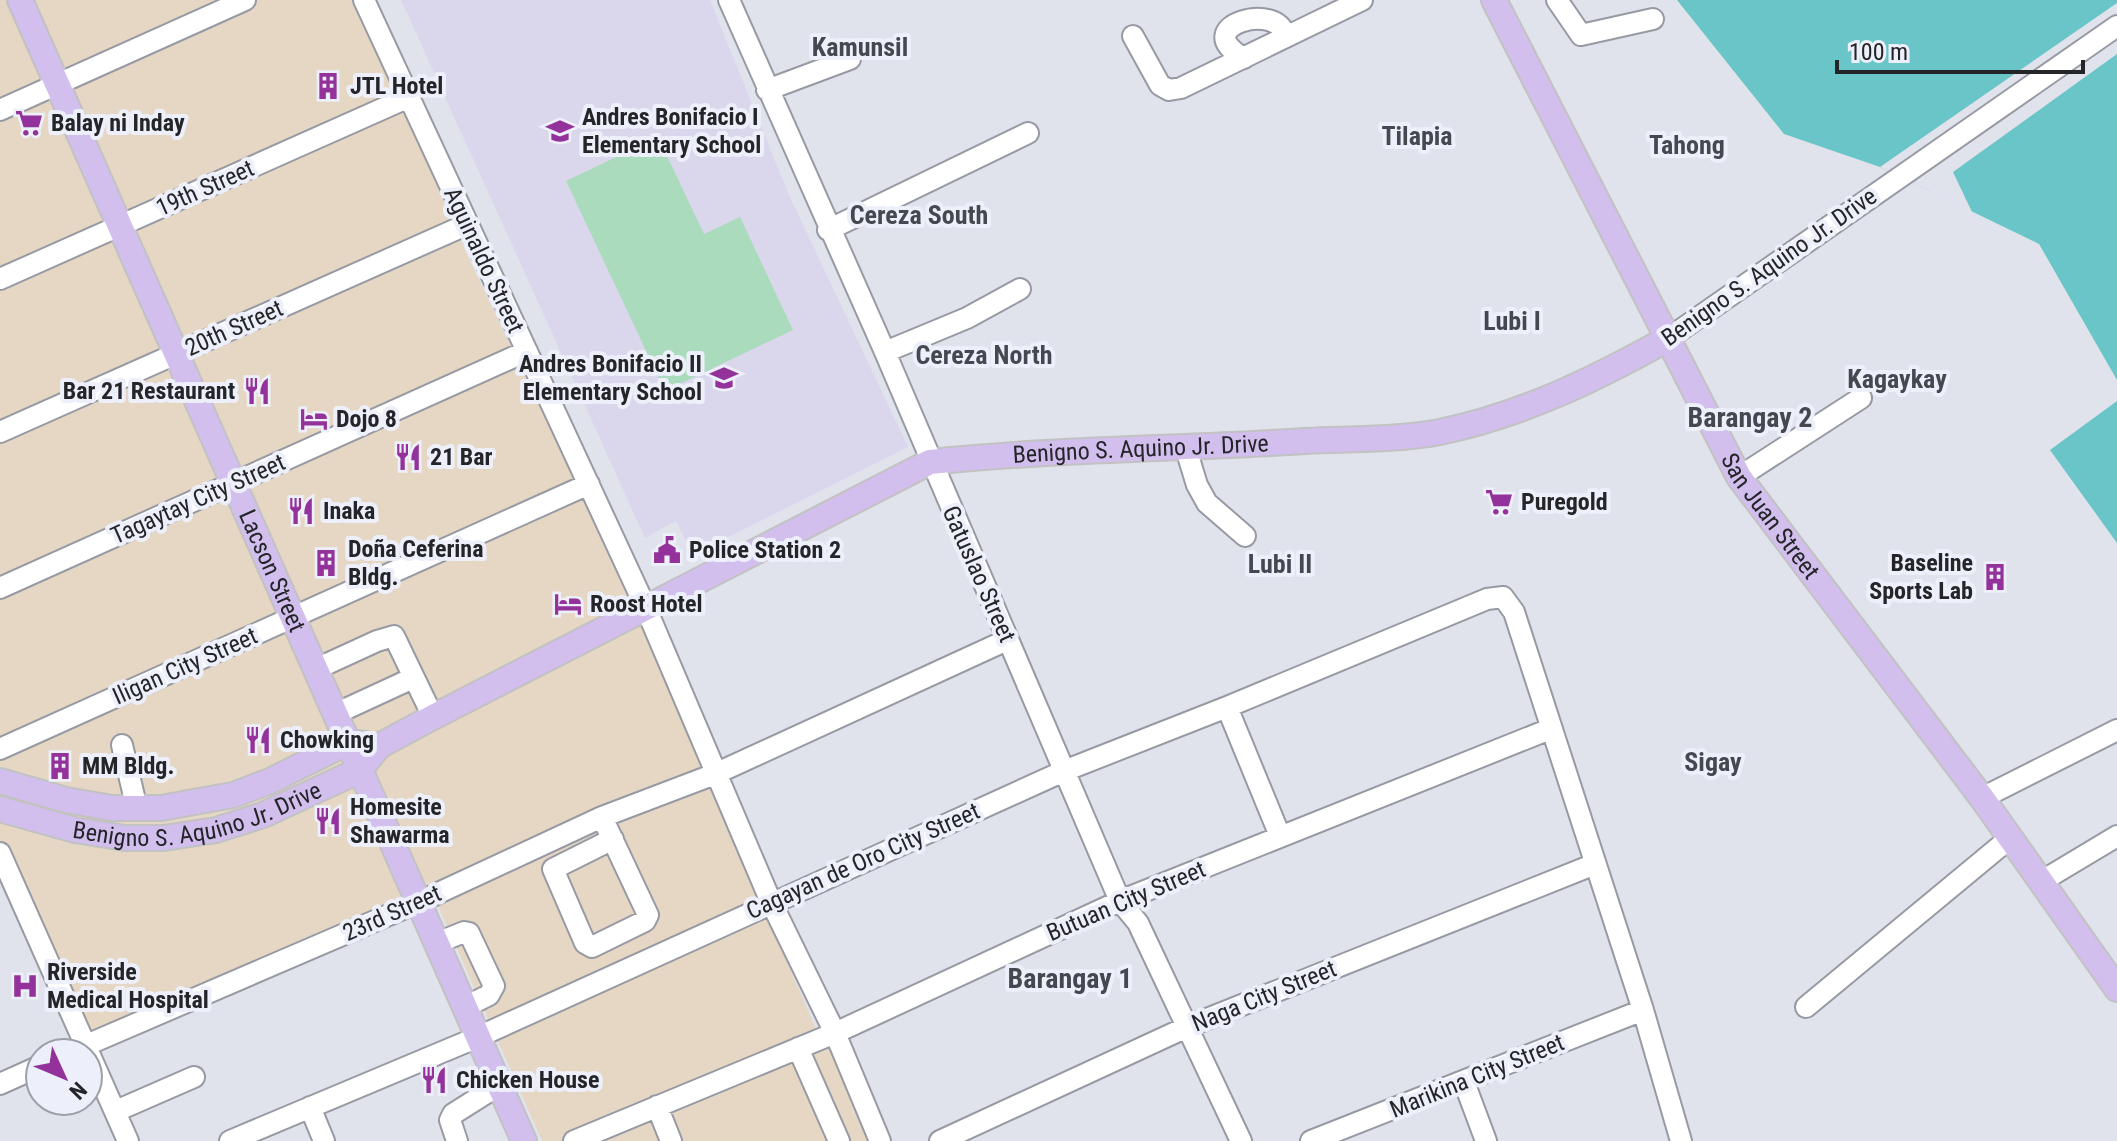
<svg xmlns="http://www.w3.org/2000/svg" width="2117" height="1141" viewBox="0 0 2117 1141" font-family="'Roboto Condensed',sans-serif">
<rect width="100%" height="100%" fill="#e0e3ec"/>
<path fill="#e6d7c5" d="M0,0H360L465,250L629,595L822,1043L830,1041L871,1141H542L428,883L86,1045L0,854Z"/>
<path fill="#dad6ec" d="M401,0H710L788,193L908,447L693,555L676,521L645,538Z"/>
<path fill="#abdbbd" d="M658,137L704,234L740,217L793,330L665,391L566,181Z"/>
<path fill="#69c5c8" d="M1677,0H2117V380L2039,244L1880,167L1784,134Z
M2117,401V543L2050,450Z"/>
<path fill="#e0e3ec" d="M2117,3V54L1953,172L1972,212L1880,167Z"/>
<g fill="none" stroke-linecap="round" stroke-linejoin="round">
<g stroke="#979aa3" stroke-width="24">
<path id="minor" d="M364,0L645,606L771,902L835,1033L880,1141
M729,0L885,352L1120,901L1138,923L1241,1141
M1557,0L1581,35L1653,19
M1133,36L1160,85L1169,90L1181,88L1362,0
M1244,58C1186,26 1281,0 1285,37
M767,90L850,59
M0,110L245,0
M828,230L1028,133
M0,279L409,97
M1669,338L2117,26
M885,352L967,318L1020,289
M0,432L468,224
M1186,449L1197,485L1207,503L1245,536
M1739,477L1861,398
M0,588L527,351
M316,669L377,641L394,636L433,717
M1227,707L1280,836
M335,714L413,678
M122,745L137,809
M0,749L589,484
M1982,798L2117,730
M602,817L648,915L645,921L592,947L585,943L553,869L613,839
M0,853L128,1141
M2042,881L2117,836
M437,943L464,932L469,933L494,986L489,995L465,1007
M1806,1007L2010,838
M798,1048L839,1141
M68,1053L419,902L602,817L715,774L1007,640
M1464,1082L1486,1141
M0,1084L40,1066
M657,1106L671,1141
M310,1107L324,1141
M116,1111L194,1077
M230,1141L478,1037L1064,771L1227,707L1487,599L1503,597L1514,612L1643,1010L1681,1141
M457,1141L450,1120L453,1114L499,1085
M574,1141L835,1033L1120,901L1550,729
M940,1141L1187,1027L1595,864
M1311,1141L1643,1010"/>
</g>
<g stroke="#c2c2c3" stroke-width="28">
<g id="major">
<path id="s1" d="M20,0L524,1141"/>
<path id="s2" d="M1494,0L1739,477L1982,798L2117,989"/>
<path d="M0,781L66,800L112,808H161L233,795L270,781L348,742L365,744"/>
<path id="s3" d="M0,809L75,830L125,838H164L216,830L263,815L360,770L379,746L433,717L930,462C1055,449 1181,449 1306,441C1349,439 1398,440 1440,432C1522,415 1596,379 1669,338"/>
</g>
</g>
<use href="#minor" stroke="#fff" stroke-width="20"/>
<use href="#major" stroke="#d2bfee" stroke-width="24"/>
</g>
<defs>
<g id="building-bare" transform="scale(2.16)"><path d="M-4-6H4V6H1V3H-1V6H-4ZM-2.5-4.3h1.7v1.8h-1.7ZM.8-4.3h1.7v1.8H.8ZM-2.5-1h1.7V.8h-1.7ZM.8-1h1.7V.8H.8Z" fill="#92329a" stroke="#edf0fa" stroke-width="2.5" paint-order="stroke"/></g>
<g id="supermarket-bare" transform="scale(2.16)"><path d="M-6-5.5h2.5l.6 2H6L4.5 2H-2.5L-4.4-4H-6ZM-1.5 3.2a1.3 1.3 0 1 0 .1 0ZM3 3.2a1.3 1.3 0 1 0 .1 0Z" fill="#92329a" stroke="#edf0fa" stroke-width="2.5" paint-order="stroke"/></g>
<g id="school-bare" transform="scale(2.16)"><path d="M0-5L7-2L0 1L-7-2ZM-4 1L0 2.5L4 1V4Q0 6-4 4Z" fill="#92329a" stroke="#edf0fa" stroke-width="2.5" paint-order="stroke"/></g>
<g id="restaurant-bare" transform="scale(2.16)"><path d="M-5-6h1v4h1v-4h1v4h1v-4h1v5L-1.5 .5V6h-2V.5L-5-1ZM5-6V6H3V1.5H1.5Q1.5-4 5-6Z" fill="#92329a" stroke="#edf0fa" stroke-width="2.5" paint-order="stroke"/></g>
<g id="hotel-bare" transform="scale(2.16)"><path d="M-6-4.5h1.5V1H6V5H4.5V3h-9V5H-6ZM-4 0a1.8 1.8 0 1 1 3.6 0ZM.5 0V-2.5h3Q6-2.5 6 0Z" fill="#92329a" stroke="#edf0fa" stroke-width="2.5" paint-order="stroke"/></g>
<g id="civic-bare" transform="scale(2.16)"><path d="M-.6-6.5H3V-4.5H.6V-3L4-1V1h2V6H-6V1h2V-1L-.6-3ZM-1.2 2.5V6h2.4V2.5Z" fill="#92329a" stroke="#edf0fa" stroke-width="2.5" paint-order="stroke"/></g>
<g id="hospital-bare" transform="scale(2.16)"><path d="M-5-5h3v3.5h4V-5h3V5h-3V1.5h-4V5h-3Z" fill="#92329a" stroke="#edf0fa" stroke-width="2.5" paint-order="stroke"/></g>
</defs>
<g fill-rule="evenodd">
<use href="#building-bare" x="328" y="86"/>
<use href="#supermarket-bare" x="29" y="123"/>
<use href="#school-bare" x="560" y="131"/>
<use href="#school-bare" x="724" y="378"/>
<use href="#restaurant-bare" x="257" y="391"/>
<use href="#hotel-bare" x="314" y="419"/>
<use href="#restaurant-bare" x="408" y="457"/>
<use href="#supermarket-bare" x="1499" y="502"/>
<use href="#restaurant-bare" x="301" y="511"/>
<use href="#civic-bare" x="667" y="550"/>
<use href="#building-bare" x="326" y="563"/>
<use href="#building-bare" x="1995" y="577"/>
<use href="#hotel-bare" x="568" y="604"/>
<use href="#restaurant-bare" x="258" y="740"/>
<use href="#building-bare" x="60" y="766"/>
<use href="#restaurant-bare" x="328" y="821"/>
<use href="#hospital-bare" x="25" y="986"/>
<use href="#restaurant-bare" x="434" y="1080"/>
</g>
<g text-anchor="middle" stroke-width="8" stroke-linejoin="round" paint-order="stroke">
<g font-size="24" font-weight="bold" fill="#242528" stroke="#edf0fa" text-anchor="start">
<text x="350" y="94">JTL Hotel</text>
<text x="582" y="125">Andres Bonifacio I<tspan x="582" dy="28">Elementary School</tspan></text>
<text x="51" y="131">Balay ni Inday</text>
<text x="702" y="372" text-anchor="end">Andres Bonifacio II<tspan x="702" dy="28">Elementary School</tspan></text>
<text x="235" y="399" text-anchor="end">Bar 21 Restaurant</text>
<text x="336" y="427">Dojo 8</text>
<text x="430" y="465">21 Bar</text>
<text x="1521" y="510">Puregold</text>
<text x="323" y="519">Inaka</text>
<text x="348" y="557">Doña Ceferina<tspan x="348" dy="28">Bldg.</tspan></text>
<text x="689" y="558">Police Station 2</text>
<text x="1973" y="571" text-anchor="end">Baseline<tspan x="1973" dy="28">Sports Lab</tspan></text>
<text x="590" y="612">Roost Hotel</text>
<text x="280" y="748">Chowking</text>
<text x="82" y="774">MM Bldg.</text>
<text x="350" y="815">Homesite<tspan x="350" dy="28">Shawarma</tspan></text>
<text x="47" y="980">Riverside<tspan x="47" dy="28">Medical Hospital</tspan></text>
<text x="456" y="1088">Chicken House</text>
</g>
<g font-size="24" fill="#242528" stroke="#edf0fa">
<text transform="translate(205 188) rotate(-24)" y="8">19th Street</text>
<text transform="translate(484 260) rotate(65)" y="8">Aguinaldo Street</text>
<text transform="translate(1769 267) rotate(-35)" y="8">Benigno S. Aquino Jr. Drive</text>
<text transform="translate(234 328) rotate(-24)" y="8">20th Street</text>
<text dy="8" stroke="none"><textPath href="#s3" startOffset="1238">Benigno S. Aquino Jr. Drive</textPath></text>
<text transform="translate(198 499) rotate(-24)" y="8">Tagaytay City Street</text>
<text dy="8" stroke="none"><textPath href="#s2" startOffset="586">San Juan Street</textPath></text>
<text dy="8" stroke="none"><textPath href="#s1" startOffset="624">Lacson Street</textPath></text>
<text transform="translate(979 574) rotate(66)" y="8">Gatuslao Street</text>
<text transform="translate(185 666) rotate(-24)" y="8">Iligan City Street</text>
<text dy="8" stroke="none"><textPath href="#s3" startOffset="204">Benigno S. Aquino Jr. Drive</textPath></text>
<text transform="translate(863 861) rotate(-24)" y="8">Cagayan de Oro City Street</text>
<text transform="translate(1126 901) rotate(-23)" y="8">Butuan City Street</text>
<text transform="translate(392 913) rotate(-24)" y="8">23rd Street</text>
<text transform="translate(1264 996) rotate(-22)" y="8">Naga City Street</text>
<text transform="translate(1477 1076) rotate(-22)" y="8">Marikina City Street</text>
</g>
<g font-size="26" font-weight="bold" fill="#464850" stroke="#edf0fa">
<text x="860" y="56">Kamunsil</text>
<text x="1417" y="145">Tilapia</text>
<text x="1687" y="154">Tahong</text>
<text x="919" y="224">Cereza South</text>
<text x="1512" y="330">Lubi I</text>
<text x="984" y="364">Cereza North</text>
<text x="1897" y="388">Kagaykay</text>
<text x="1280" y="573">Lubi II</text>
<text x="1713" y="771">Sigay</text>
</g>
<g font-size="28" font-weight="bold" fill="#464850" stroke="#edf0fa">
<text x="1750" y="427">Barangay 2</text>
<text x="1070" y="988">Barangay 1</text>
</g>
</g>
<g transform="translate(64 1077) rotate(134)"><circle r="38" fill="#edf0fa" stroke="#9d9fa6" stroke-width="2"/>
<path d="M0-6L14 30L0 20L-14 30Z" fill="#92329a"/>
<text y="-12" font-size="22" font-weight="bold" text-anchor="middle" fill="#242528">N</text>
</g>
<path d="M1837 60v12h246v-12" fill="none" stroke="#242528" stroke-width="4"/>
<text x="1849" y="60" font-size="24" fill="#242528" stroke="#edf0fa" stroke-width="6" paint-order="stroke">100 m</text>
</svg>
